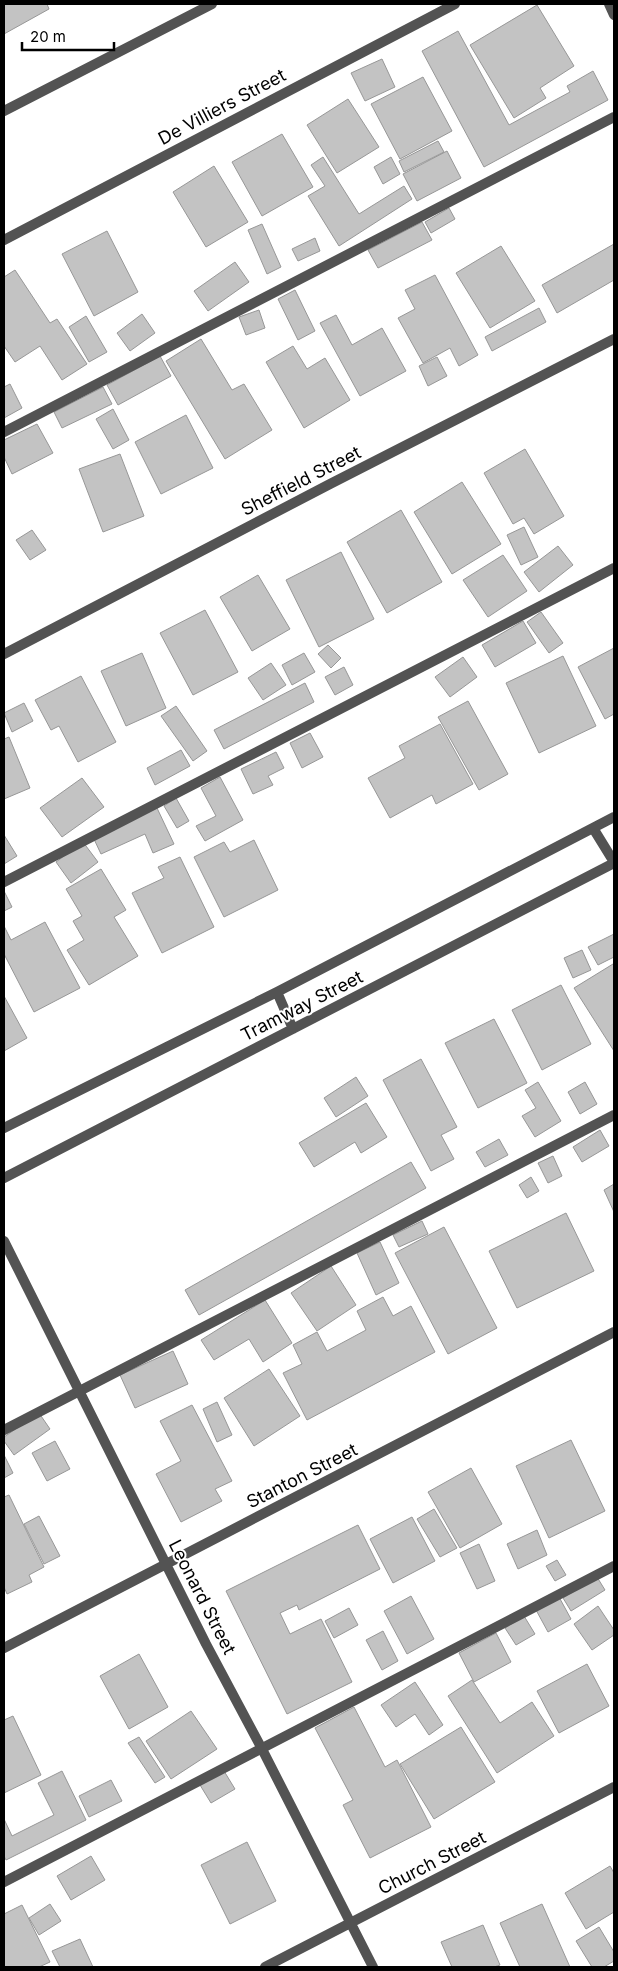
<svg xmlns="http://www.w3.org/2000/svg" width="618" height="1971" viewBox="0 0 618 1971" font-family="Inter,sans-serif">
<rect width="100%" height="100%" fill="#fff"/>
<path fill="#c3c3c3" stroke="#979797" d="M4,4H47L49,9L4,34Z
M537,5L574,66L540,88L546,98L514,118L470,45Z
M458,31L509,125L570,92L567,86L593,71L608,100L484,167L422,51Z
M382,59L395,87L365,101L351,73Z
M423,77L452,131L400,159L371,104Z
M348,99L379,147L337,173L307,125Z
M282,134L313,187L262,216L232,162Z
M438,141L444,152L404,172L399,161Z
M447,151L461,178L417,201L403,174Z
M323,157L359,214L404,186L412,199L339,246L308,196L325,186L311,165Z
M391,157L400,174L383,184L374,167Z
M214,166L248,222L206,247L173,192Z
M449,208L455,219L431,233L425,222Z
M422,222L432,240L378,268L368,250Z
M262,224L281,267L267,274L248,230Z
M107,231L138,292L94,316L62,254Z
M315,238L320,251L298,261L292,249Z
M614,244V280L557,313L542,285Z
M501,246L535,301L490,328L456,273Z
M235,262L249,282L208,311L194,291Z
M15,270L50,323L57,319L87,364L62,380L40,346L15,362L4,346V277Z
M435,275L478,355L459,366L450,348L423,363L398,318L415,309L405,290Z
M295,290L315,331L298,340L278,299Z
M539,308L546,322L492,351L485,337Z
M259,310L265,328L246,335L239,317Z
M142,314L155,333L130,351L117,333Z
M336,315L352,345L382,328L406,371L360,396L320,323Z
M86,316L107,352L89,362L69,327Z
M201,339L232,390L244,384L272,430L225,459L166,361Z
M293,346L307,369L325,358L350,400L304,428L266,362Z
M160,356L171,376L118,405L107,385Z
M437,357L447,376L428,386L419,366Z
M10,384L22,408L4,418V387Z
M103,387L112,404L62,428L54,412Z
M113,409L129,440L113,449L96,419Z
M186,415L213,468L161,494L135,442Z
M37,424L53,453L12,474L4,457V440Z
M525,449L564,516L534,534L524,518L513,524L484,473Z
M120,454L144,516L103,532L79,469Z
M462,482L501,544L452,574L414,512Z
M401,510L442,582L387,613L347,542Z
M524,527L538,557L521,565L507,535Z
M32,530L46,550L30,560L16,540Z
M558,546L573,565L539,592L524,572Z
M341,552L374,619L319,647L286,580Z
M503,555L527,591L488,617L463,580Z
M258,575L290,629L252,651L220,597Z
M205,610L238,672L193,695L160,633Z
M541,612L563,643L549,653L527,622Z
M523,621L536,643L495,667L482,645Z
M328,645L341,658L331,668L318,654Z
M614,648V714L605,719L578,667Z
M142,653L166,708L126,726L101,671Z
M304,653L315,672L292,685L282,665Z
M563,656L596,726L539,753L506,683Z
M463,657L477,677L450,697L435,677Z
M271,663L286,685L263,700L248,678Z
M344,667L353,685L335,695L325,677Z
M81,676L116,742L78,762L59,726L51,730L35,700Z
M305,683L314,702L224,749L214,730Z
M468,701L508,774L479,790L438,717Z
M24,703L33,721L12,732L4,713Z
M176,706L207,751L193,761L161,716Z
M440,724L473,784L436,804L432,795L390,818L368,778L405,758L399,746Z
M310,733L323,757L302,768L290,743Z
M9,737L30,788L4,799V739Z
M181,750L190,766L155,785L147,768Z
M276,752L284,768L268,776L273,785L253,794L241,769Z
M220,777L243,820L205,841L196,826L216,816L201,788Z
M82,778L104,807L62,837L40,808Z
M176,798L189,821L177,828L164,806Z
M157,808L174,844L153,853L145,834L101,854L93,837Z
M4,835L17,856L4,864Z
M254,840L278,890L224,917L194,857L224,842L230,852Z
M83,842L98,862L71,883L56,862Z
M180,857L214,927L162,953L132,893L164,878L158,867Z
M101,869L126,910L114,917L138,956L89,985L67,950L84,940L73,921L82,916L66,889Z
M4,891L12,907L4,911Z
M45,922L80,988L34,1012L4,954V926L11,940Z
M614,934V957L598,965L588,947Z
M582,950L591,970L573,978L564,958Z
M613,964L614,966V1051L574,988Z
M561,985L591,1044L542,1070L512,1010Z
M4,996L27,1038L4,1051Z
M494,1019L527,1083L478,1108L445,1043Z
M421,1059L457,1127L441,1135L454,1159L431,1171L383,1080Z
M356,1077L368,1096L336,1117L324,1098Z
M538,1082L561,1121L535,1137L522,1116L536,1108L525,1090Z
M585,1082L597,1104L580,1114L568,1092Z
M366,1103L387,1137L361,1153L355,1142L314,1167L299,1143Z
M600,1130L609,1146L582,1162L573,1147Z
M499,1139L508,1155L485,1167L476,1152Z
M553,1156L562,1176L548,1183L538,1163Z
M411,1162L426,1188L199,1315L185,1290Z
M531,1177L539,1191L527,1198L519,1185Z
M614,1184V1212L604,1190Z
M566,1213L594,1271L517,1308L489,1251Z
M422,1221L428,1234L399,1247L393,1235Z
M444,1227L497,1328L448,1354L395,1253Z
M380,1242L399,1283L376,1295L357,1253Z
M331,1266L356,1305L317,1331L291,1293Z
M383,1297L393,1316L411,1306L435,1352L307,1420L283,1373L302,1364L293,1345L317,1332L327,1351L366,1330L357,1311Z
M265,1300L292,1343L263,1362L249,1339L214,1360L201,1340Z
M173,1351L188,1384L135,1408L120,1375Z
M269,1369L300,1416L254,1446L224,1398Z
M217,1402L232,1435L217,1442L203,1409Z
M192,1405L232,1481L215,1489L222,1501L181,1522L156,1474L181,1461L160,1421Z
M39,1413L50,1429L14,1455L4,1441V1437Z
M571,1440L605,1511L549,1538L516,1466Z
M55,1441L70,1469L47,1481L32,1453Z
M4,1455L13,1473L4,1478Z
M471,1468L502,1524L460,1548L428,1492Z
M9,1495L44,1567L29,1575L32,1582L7,1594L4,1587V1497Z
M434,1509L457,1548L440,1557L417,1519Z
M39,1516L60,1556L44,1564L24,1524Z
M412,1517L435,1561L393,1583L370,1539Z
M358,1525L380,1569L299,1610L297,1605L280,1613L290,1634L321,1619L352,1682L287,1714L226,1591Z
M537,1530L547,1555L518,1569L507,1544Z
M479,1544L495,1581L477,1589L460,1553Z
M557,1560L566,1575L555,1581L546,1566Z
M597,1577L605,1590L571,1611L563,1598Z
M411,1596L434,1639L407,1654L384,1611Z
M559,1597L571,1619L548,1632L536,1610Z
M598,1606L614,1630V1635L592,1650L574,1624Z
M349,1608L358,1625L334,1638L325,1621Z
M524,1616L535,1634L516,1645L505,1628Z
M383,1631L398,1661L382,1670L366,1640Z
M496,1633L511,1662L474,1682L459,1653Z
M139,1654L168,1707L129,1729L100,1676Z
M587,1664L609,1706L559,1733L537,1691Z
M472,1680L500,1723L532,1702L554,1736L497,1773L448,1696Z
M415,1682L443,1725L429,1735L415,1714L396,1727L381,1705Z
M354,1707L385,1767L397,1760L431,1827L370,1858L343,1805L353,1800L315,1728Z
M191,1711L217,1749L171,1779L146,1741Z
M13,1716L41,1775L4,1793V1720Z
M461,1727L495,1782L434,1819L400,1764Z
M139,1737L165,1777L155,1783L128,1743Z
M62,1771L86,1820L6,1860L4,1856V1819L12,1836L54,1815L38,1783Z
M224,1771L235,1789L211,1803L200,1785Z
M111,1780L122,1801L89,1817L79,1796Z
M247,1842L276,1901L230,1924L201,1865Z
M91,1856L105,1880L71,1900L57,1876Z
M610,1866L614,1873V1912L586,1929L565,1893Z
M50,1904L61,1921L39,1935L29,1918Z
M542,1904L570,1967H520L500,1923Z
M22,1905L50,1962L39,1967H4V1914Z
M483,1925L500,1965L494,1967H452L441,1942Z
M599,1927L614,1952V1961L604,1967H592L576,1941Z
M80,1939L93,1967H60L52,1951Z"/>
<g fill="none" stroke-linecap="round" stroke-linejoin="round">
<path stroke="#535353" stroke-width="10" d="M4,432L614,117
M4,882L614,568
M4,1430L614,1115
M4,1882L614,1566"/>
<path stroke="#535353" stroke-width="10" d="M609,4L614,15
M4,111L212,4
M4,240L455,4
M4,654L330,484L614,339
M593,828L614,862
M277,992L293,1029
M4,1128L277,992L614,817
M4,1178L614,863
M4,1241L206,1644L262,1749L373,1967
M4,1648L614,1332
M265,1967L614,1787"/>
</g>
<g text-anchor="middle" stroke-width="4" stroke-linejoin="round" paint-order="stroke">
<g font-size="18" fill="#000" stroke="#fff">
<text transform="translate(222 107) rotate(-28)" y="6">De Villiers Street</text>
<text transform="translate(301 481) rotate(-27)" y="6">Sheffield Street</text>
<text transform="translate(302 1006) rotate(-27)" y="6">Tramway Street</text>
<text transform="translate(302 1476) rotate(-27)" y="6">Stanton Street</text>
<text transform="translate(202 1597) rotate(63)" y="6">Leonard Street</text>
<text transform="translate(432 1863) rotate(-27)" y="6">Church Street</text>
</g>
</g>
<rect width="618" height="1971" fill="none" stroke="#000000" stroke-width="10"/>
<path d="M22 42v8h92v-8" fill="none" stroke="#000000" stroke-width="2.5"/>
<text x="30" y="42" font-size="15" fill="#000000" stroke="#ffffff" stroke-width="4" paint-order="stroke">20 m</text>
</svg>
